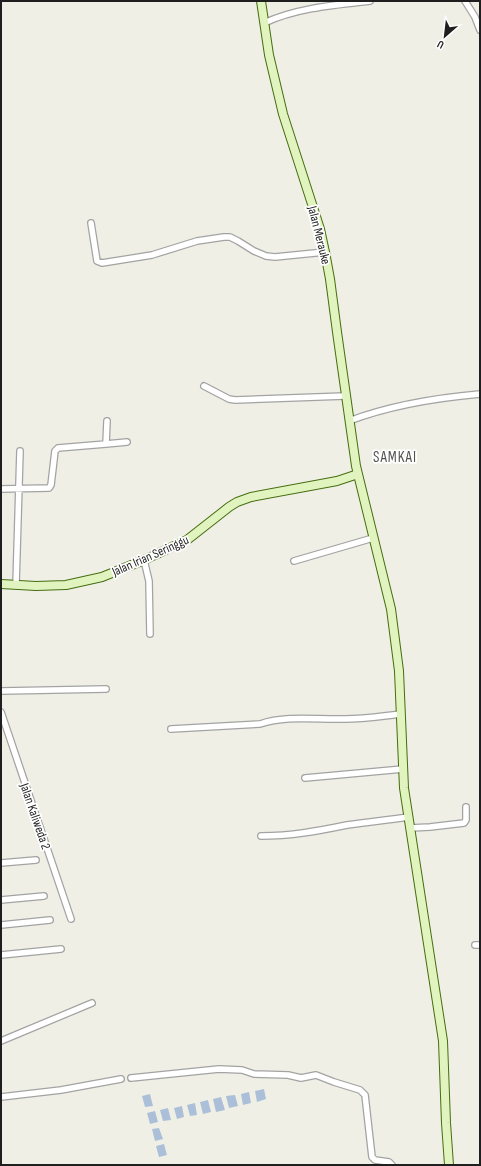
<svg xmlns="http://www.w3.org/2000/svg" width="481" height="1166" viewBox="0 0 481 1166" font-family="'Sofia Sans Condensed',sans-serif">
<rect width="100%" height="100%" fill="#efefe6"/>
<path fill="#abc0d8" d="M264,1089L266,1099L257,1102L255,1091Z
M249,1092L251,1103L243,1105L241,1094Z
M150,1094L153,1106L145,1107L142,1096Z
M235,1095L238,1106L229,1108L226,1096Z
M221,1097L225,1110L216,1112L213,1099Z
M208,1100L211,1112L203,1114L200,1102Z
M195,1103L197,1115L190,1116L187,1105Z
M182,1106L184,1117L177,1119L174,1108Z
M168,1108L171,1120L163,1121L160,1110Z
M155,1111L158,1122L150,1124L147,1113Z
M159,1128L163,1139L155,1141L152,1129Z
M164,1144L167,1155L159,1157L156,1146Z"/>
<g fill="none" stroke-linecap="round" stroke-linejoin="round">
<g stroke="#a3a3a3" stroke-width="8">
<path id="street" d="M465,1L475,17L480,30
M264,23C297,8 334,5 370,1
M91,223L97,261L102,263L152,255L197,241L224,237H230L238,241L254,251L266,256L275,257L325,252
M204,386L229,399L235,400L345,396
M349,421C391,405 435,398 480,394
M106,444L127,442
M1,489L49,488L51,485L55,451L58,448L106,444L107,421
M144,560L149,581L150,634
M294,561L373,538
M16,585L20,451
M1,691L106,689
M1,712L71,919
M171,729L260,724C287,715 317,720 345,719C364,719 382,716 401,714
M305,778L403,769
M410,828L430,827L464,823L466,820V807
M261,836C291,836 318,831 347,825C368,822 388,820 409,817
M1,863L36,860
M1,900L44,896
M1,925L50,920
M475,945H480
M1,955L61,949
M1,1041L92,1003
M131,1078L219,1069L242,1070L254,1074L288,1075L301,1078L316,1075L334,1082L360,1090L365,1095L372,1157L375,1160L389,1162L392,1165
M1,1097L61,1090L121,1079"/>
</g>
<g stroke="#456d0f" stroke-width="10">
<path id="secondary" d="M261,1L269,55L283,114L320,229L325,252L330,279L337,332L356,466L391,609L399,671L404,788L443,1041L446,1123L449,1165
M1,584L36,586L66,585L102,577L144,560L187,540L229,507L237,502L251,497L337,481L358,474"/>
</g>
<use href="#street" stroke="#fff" stroke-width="5.5"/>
<use href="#secondary" stroke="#e1f4bf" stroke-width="8"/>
</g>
<g text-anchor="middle" stroke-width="3.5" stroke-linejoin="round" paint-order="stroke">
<g font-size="13" fill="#1f1f1f" stroke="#fff">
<text transform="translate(320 235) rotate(76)" y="5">Jalan Merauke</text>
<text transform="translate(150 555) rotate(-24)" y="5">Jalan Irian Seringgu</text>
<text transform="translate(36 816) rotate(71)" y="5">Jalan Kaliweda 2</text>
</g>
<g font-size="15" letter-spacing="1" fill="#525252" stroke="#fff">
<text x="395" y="462">SAMKAI</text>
</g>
</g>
<rect width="481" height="1166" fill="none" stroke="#1f1f1f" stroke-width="4"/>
<g transform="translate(445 36) rotate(208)" stroke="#ffffff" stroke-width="3" paint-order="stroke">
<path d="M0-3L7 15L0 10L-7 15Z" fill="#1f1f1f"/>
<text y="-6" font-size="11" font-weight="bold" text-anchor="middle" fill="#1f1f1f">U</text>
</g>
</svg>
